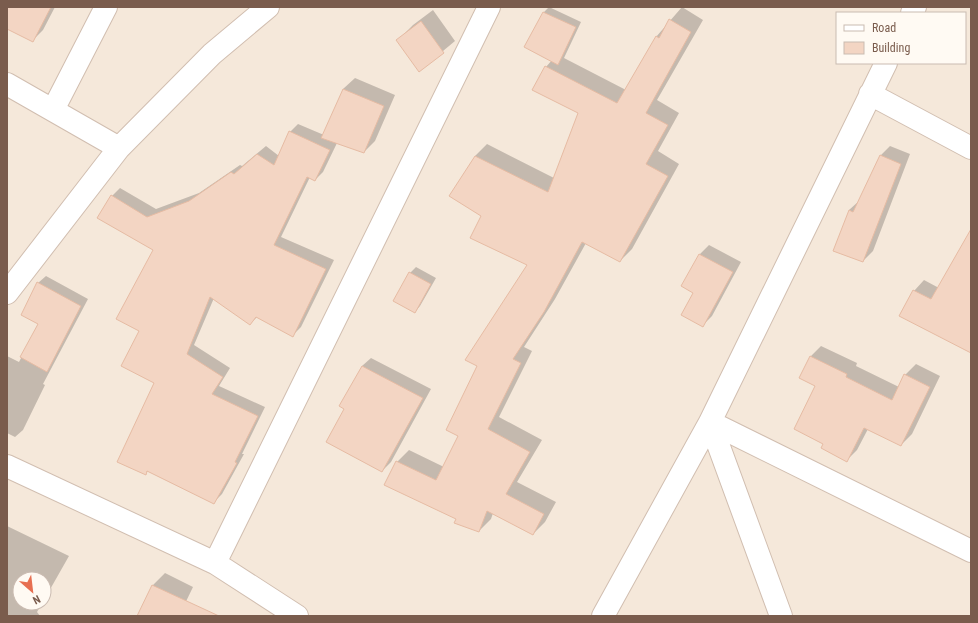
<svg xmlns="http://www.w3.org/2000/svg" width="978" height="623" viewBox="0 0 978 623" font-family="'Roboto Condensed',sans-serif">
<rect width="100%" height="100%" fill="#fdf6ec"/>
<path fill="#f5e8da" fill-rule="evenodd" d="M7,7H971V616H7ZM837,13H965V63H837ZM20,579H44V603H20Z"/>
<path fill="#0003" d="M7,7H55L43,30L32,41L7,28Z
M549,7L581,22L564,58L626,90L656,37L682,7L703,20L657,100L679,113L658,151L679,164L632,249L620,261L586,243L555,299L524,347L532,351L499,417L542,440L517,482L556,502L545,522L533,534L493,513L491,519L479,531L457,519L397,462L409,450L444,467L459,435L528,265L482,216L475,156L487,144L554,178L579,113L546,67L552,60L544,12Z
M433,10L455,41L425,66L401,37L413,25Z
M355,78L395,95L375,141L364,152L337,143L323,172L315,180L310,177L281,237L334,260L301,327L293,335L257,317L250,324L214,298L194,345L230,368L219,386L265,407L242,454H244L222,494L213,503L148,471L145,473L155,383L140,331L154,249L112,196L120,188L156,209L199,193L240,165L242,166L266,146L279,156L290,132L298,124L324,135L343,89Z
M890,146L910,154L873,251L863,261L849,210L859,201L881,155Z
M971,231V352L914,291L924,280L939,288Z
M709,245L741,262L712,316L702,326L694,292L682,286L700,254Z
M416,267L436,278L420,306L415,312L410,273Z
M46,276L88,299L43,384L45,385L23,430L15,437L7,433V356L19,362L39,323L38,283Z
M821,346L857,363L856,366L899,387L905,375L916,364L940,376L912,434L901,445L868,429L857,450L846,461L824,443L816,385L800,377L811,356Z
M371,358L431,389L391,462L382,471L346,408L362,366Z
M7,526L69,556L44,600V579H20V603H42L37,612L40,616H7Z
M165,573L193,587L179,616H138L153,585Z"/>
<path fill="#f3d5c3" stroke="#e6bba3" d="M7,7H51L33,42L7,29Z
M543,12L576,27L558,65L524,47Z
M669,19L691,32L646,113L668,125L646,164L668,176L620,262L582,242L544,312L513,359L521,363L488,429L530,452L506,494L544,514L533,535L487,511L479,532L454,523L456,519L384,485L396,461L436,480L458,436L446,430L477,366L465,360L527,265L470,238L481,216L449,196L475,156L548,192L578,113L532,90L545,66L617,103L656,36L659,38Z
M421,21L444,53L419,72L396,40Z
M343,89L384,106L364,153L321,138Z
M289,131L330,150L315,181L307,177L274,245L326,269L293,337L256,317L250,325L210,297L187,354L223,377L212,394L258,416L235,462L237,463L214,504L147,471L146,475L117,462L154,383L121,366L139,331L116,319L153,250L97,218L111,195L147,217L189,201L231,172L234,174L257,154L274,165Z
M880,155L901,164L863,262L833,251L849,210L853,212Z
M971,229V353L899,316L913,290L931,299Z
M699,254L733,272L703,327L681,315L693,293L681,286Z
M409,272L431,284L415,313L393,301Z
M37,282L81,306L47,372L20,357L38,324L21,315Z
M810,356L847,374L846,377L892,400L904,374L930,387L901,446L864,428L847,462L821,448L823,444L794,429L815,386L799,378Z
M362,366L423,398L382,472L326,442L344,409L339,406Z
M152,585L219,616H137Z"/>
<g fill="none" stroke-linecap="round" stroke-linejoin="round">
<g stroke="#d1beb0" stroke-width="24">
<path id="minor" d="M912,13L915,7
M7,84L119,148
M870,94L971,148
M53,110L106,7
M7,293L119,148L212,54L268,7
M710,422L971,551
M710,422L781,616
M7,466L215,563L297,616
M215,563L489,7
M603,616L710,422L886,63"/>
</g>
<use href="#minor" stroke="#fff" stroke-width="22"/>
</g>
<rect width="978" height="623" fill="none" stroke="#7a5c4d" stroke-width="16"/>
<rect x="836" y="12" width="130" height="52" fill="#fffaf3" stroke="#cabbb1"/>
<rect x="844" y="25" width="20" height="6" fill="#ffffff" stroke="#cabbb1"/>
<text x="872" y="32" font-size="12" fill="#7a5c4d">Road</text>
<rect x="844" y="42" width="20" height="12" fill="#f3d5c3" stroke="#cabbb1"/>
<text x="872" y="52" font-size="12" fill="#7a5c4d">Building</text>
<g transform="translate(32 591) rotate(152)"><circle r="19" fill="#fffaf3" stroke="#cabbb1"/>
<path d="M0-3L7 15L0 10L-7 15Z" fill="#e76f51"/>
<text y="-6" font-size="11" font-weight="bold" text-anchor="middle" fill="#7a5c4d">N</text>
</g>
</svg>
